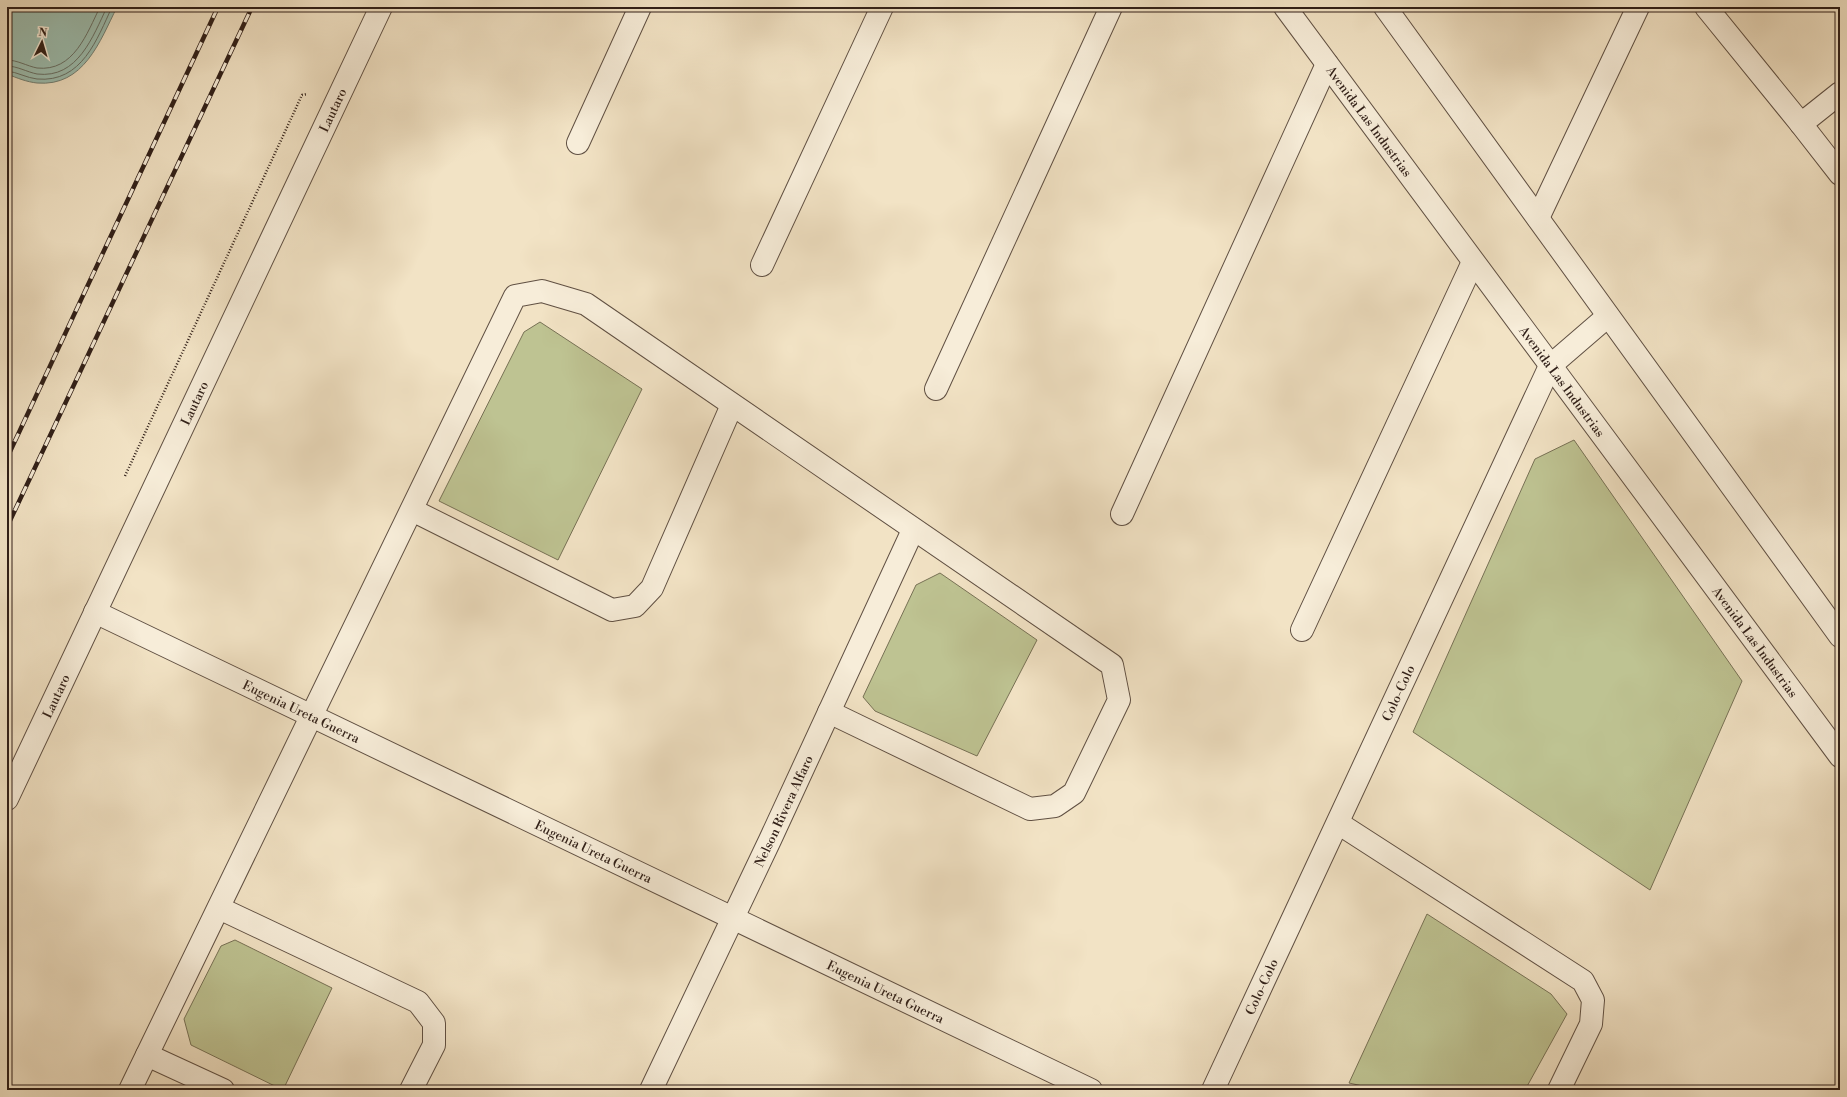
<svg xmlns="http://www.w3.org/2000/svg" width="1847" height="1097" viewBox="0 0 1847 1097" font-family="'Libre Bodoni',serif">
<rect width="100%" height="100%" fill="#f2e3c5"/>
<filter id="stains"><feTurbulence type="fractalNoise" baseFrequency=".005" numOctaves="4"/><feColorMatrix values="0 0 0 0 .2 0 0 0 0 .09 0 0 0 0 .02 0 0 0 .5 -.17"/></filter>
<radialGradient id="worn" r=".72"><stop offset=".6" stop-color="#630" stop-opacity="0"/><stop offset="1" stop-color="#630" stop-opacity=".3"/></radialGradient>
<path fill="#bec392" stroke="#777155" d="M540,322L642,389L558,560L439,501L524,332Z
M1574,440L1742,681L1650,890L1413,732L1535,459Z
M940,573L1037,640L977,756L875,711L863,697L916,585Z
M1427,914L1551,994L1567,1014L1525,1090H1381L1349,1083Z
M235,940L332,988L283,1090L191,1045L184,1019L221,946Z"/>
<path fill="#9cbeb0" stroke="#717e73" d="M7,7H117C100,41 84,87 37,83C27,82 17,78 7,74Z"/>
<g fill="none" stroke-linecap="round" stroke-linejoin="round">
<path stroke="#666e64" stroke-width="1" d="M7,60C17,60 27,66 37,68C74,72 87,33 100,7
M7,66C17,66 27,72 37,74C78,79 93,36 107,7
M7,71C17,72 27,78 37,79C82,83 97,39 112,7"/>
<g stroke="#605043" stroke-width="24">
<g id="street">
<path id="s1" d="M1285,7L1840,756"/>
<path d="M1385,7L1840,636"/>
<path d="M1706,7L1801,124L1840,174"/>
<path d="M1801,124L1840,93"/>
<path d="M578,143L640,7"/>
<path d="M1538,218L1638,7"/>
<path d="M762,265L882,7"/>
<path d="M936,389L1111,7"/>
<path d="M412,510L612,610L635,606L652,588L732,405"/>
<path d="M1122,514L1327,64"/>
<path id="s2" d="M95,612L1091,1090"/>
<path d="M1302,630L1473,262"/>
<path id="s3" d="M7,799L381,7"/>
<path d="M1338,823L1583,981L1593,1000L1591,1024L1559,1090"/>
<path d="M219,908L418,1002L434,1023V1045L411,1090"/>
<path d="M147,1055L223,1090"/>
<path d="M130,1090L515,296L542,291L586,304L1112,665L1119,700L1074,793L1055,806L1030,809L829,712"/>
<path id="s4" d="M651,1090L770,840L913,530"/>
<path id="s5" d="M1213,1090L1550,366L1608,316"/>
</g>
</g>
<path stroke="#301f18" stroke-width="2.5" stroke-dasharray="1 2" stroke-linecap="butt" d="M125,476L302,95L307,94"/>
<use href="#street" stroke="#f7edd9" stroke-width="22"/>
<g stroke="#301f18" stroke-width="4.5">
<path id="rail" d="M7,458L218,7
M7,527L252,7"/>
</g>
<use href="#rail" stroke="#f7edd9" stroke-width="3" stroke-dasharray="9" stroke-linecap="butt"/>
</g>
<g text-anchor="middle" stroke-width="3.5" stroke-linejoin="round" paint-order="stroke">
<g font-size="13" fill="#301f18" stroke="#f7edd9">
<text dy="5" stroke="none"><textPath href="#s3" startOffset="762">Lautaro</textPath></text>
<text dy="5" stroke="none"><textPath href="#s1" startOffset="142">Avenida Las Industrias</textPath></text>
<text dy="5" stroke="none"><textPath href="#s1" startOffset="466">Avenida Las Industrias</textPath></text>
<text dy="5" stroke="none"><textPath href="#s3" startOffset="438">Lautaro</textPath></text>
<text dy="5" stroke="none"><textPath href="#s1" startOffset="790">Avenida Las Industrias</textPath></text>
<text dy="5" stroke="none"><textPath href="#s5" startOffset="438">Colo-Colo</textPath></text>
<text dy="5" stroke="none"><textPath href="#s3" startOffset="114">Lautaro</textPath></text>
<text dy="5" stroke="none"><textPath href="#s2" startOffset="229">Eugenia Ureta Guerra</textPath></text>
<text dy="5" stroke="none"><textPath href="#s4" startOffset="309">Nelson Rivera Alfaro</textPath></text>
<text dy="5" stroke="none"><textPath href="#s2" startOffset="553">Eugenia Ureta Guerra</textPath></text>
<text dy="5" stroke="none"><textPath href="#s5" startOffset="114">Colo-Colo</textPath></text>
<text dy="5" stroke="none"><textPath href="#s2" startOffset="877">Eugenia Ureta Guerra</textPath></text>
</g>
</g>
<rect width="1847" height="1097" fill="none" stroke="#f2e3c5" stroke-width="24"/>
<rect x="8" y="8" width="1831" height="1081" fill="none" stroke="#301f18" stroke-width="2"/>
<rect x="12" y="12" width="1823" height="1073" fill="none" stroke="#301f18"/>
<g transform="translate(42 42) rotate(5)" stroke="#f7edd9" stroke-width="3" paint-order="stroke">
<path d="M0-3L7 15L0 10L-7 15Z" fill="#301f18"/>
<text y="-6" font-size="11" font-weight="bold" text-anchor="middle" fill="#301f18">N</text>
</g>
<rect width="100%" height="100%" filter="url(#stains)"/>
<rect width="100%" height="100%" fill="url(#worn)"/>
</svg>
